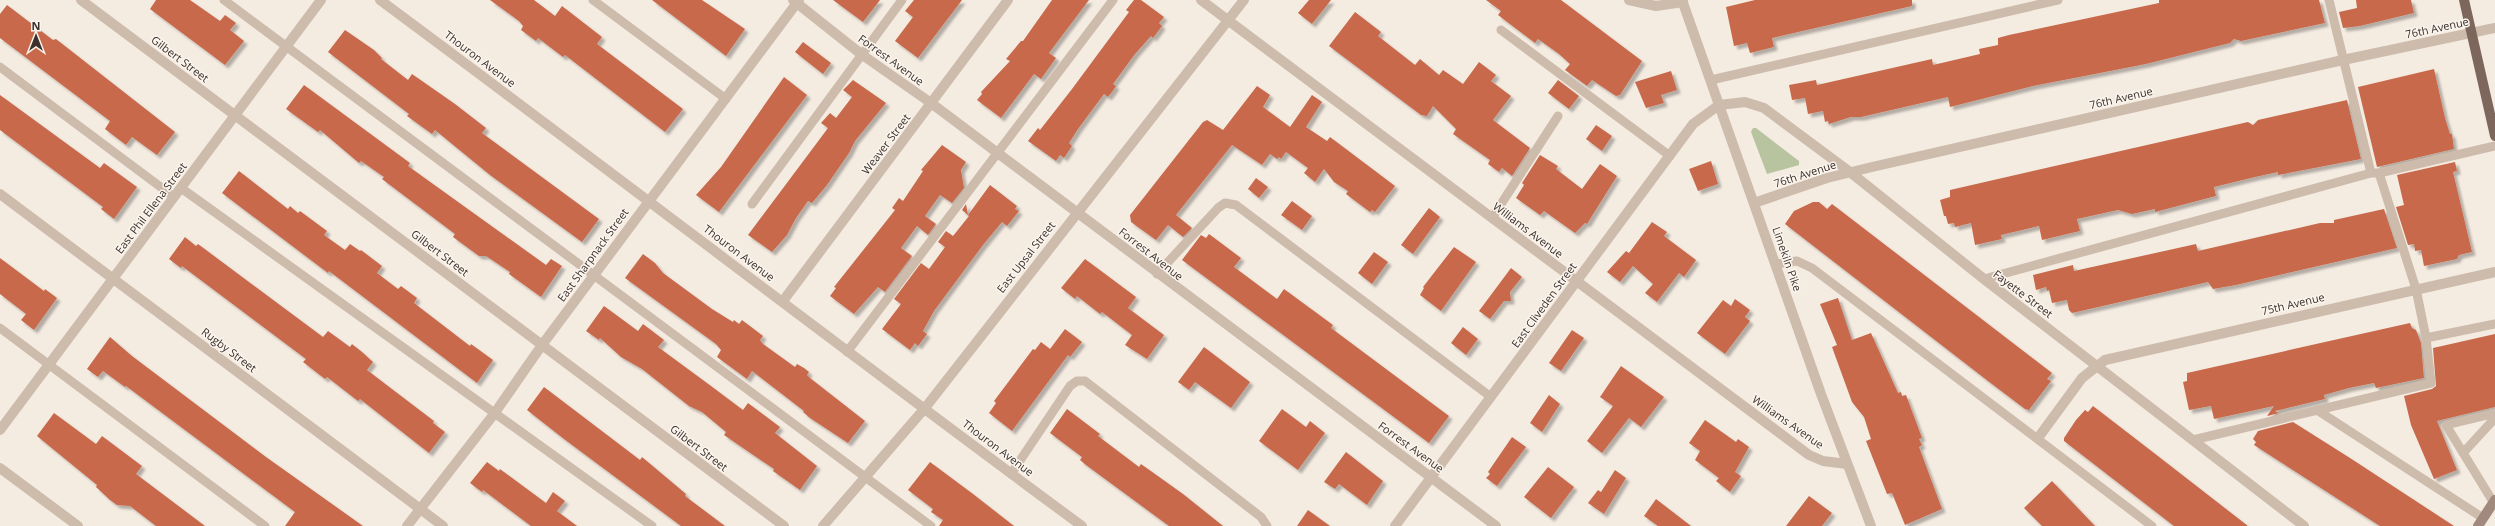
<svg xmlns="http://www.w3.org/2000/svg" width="2495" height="526" viewBox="0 0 2495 526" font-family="'Open Sans',sans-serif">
<defs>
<filter id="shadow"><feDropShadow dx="3.5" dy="3.5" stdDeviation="1" flood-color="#0004"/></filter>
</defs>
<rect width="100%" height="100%" fill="#f4ebe1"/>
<path fill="#b8c4a0" d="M1753,128H1756L1799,161V165L1767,174L1751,132Z"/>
<path fill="#c8694b" filter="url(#shadow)" d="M156,0H190L220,21L225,15L236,23L230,30L244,41L225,65L150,9Z
M490,0H534L555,16L562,6L602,37L597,44L683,109L665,132L565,55L563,57L538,38L536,41L521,30L523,26L519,21Z
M652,0H702L745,29L726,56Z
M833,0H880L863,22Z
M914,0H962L918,58L895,41L913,17L905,11Z
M1052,0H1089L1049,53L1056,58L1041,79L1034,74L1001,118L977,100L982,94L981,92L1010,61L1006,59L1021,41H1023Z
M1134,0H1141L1164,17L1159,23L1162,26L1153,38L1151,36L1135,54L1113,84L1116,86L1112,92L1108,97L1104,94L1078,129L1069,143L1072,146L1064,158L1060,155L1056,161L1028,141L1038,128L1040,130L1072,89L1129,12L1126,10Z
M1309,0H1331L1312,24L1298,13Z
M1486,0H1561L1642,61L1620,95L1616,96L1592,80L1587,86L1565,70L1570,64L1559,54L1538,39L1535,43L1498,15L1501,11Z
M1755,0H1912V6L1772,38L1774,47L1750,53L1747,43L1734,46L1726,7Z
M2159,0H2319L2325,23L2241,41L2234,39L2230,43L2146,64L2033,86L1950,107L1948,97L1861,117H1851L1829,124L1828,121L1825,122L1823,111L1808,114L1805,98L1792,100L1789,85L1816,80L1817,85L1932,59L1933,65L1980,54L1979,49L1998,45V38L2009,35L2159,3Z
M2356,0H2411L2414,13L2360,26L2343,28L2339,12L2357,8Z
M7,5L53,40L56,39L175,132L157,155L132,137L126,145L105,129L110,121L0,38V14Z
M1355,12L1381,32L1378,36L1415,65L1420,59L1439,75L1443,70L1463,84L1479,62L1496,75L1491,81L1511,96L1493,120L1530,148L1512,176L1502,168L1499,172L1488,164L1490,160L1453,134L1456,129L1433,106L1427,116L1421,115L1329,46Z
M345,30L374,50L382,58L381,59L408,80L412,74L455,104L486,128L482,133L599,219L582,242L490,175L435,130L432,134L407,116L409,114L328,52Z
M803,42L831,63L823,74L795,52Z
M2434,69L2445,118L2450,134H2452L2454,149L2377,167L2358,87Z
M1671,71L1677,90L1661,95L1664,103L1646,108L1635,82Z
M784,77L807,95L719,212L696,195L721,167Z
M853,80L886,103L855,141L849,153L827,185L812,203L808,201L796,218L787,235L772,252L748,235L828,128L821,123L830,113L836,118L852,97L843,90Z
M1558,80L1579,96L1569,109L1548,93Z
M304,85L410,163L408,166L546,265L551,259L562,266L541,297L509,274L510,272L486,256H479L453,237L455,234L382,179L384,177L361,161L359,163L320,130L318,132L286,109Z
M1257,86L1270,95L1263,107L1290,127L1312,95L1322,102L1306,127L1327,141L1330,137L1395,186L1375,212L1372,210L1370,212L1346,194L1348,191L1334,182L1324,169L1315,182L1304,173L1308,168L1286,152L1281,159L1279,157L1277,159L1270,154L1262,165L1232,145L1176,215L1192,228L1183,237L1168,225L1156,240L1131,222L1130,215L1203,122L1207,120L1223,130Z
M0,95L100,168L104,163L137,187L114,219L101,209L103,207L0,130Z
M2347,100L2361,159L2278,175V172L2255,177L2214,187L2216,196L2155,212V209L2132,214L2118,210L2077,219L2080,231L2042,240L2039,226L2001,235L2002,239L1975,245L1971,223L1955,227L1954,223L1948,224L1946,216H1944L1940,200L1950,197V190L2248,122L2253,125L2258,120Z
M1596,125L1612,136L1602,151L1586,139Z
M942,145L966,162L961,170L964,188L952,203L940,195L925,216L936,224L928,235L917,226L901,248L912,256L885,292L878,287L854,314L830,296L836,288L834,287L895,210L892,208L899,198L903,201L923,171L921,170Z
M1540,155L1558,166L1556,169L1582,189L1600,164L1617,176L1587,224L1585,223L1575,233L1544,211L1540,215L1516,198L1524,185L1522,183Z
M1711,161L1718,184L1698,191L1689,169Z
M2455,162L2457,171L2453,172L2472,252L2459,255L2457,259L2424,266L2421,250L2415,251L2414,244L2408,245L2396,207L2404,205L2397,175Z
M239,171L288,209L290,206L298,213L300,211L327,231L324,235L345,250L350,244L360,251L361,250L382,266L377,273L398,289L401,286L417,298L414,303L470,346L471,344L493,360L477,383L329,271L328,273L222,193Z
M1256,178L1268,187L1259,198L1248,189Z
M990,185L1017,206L1015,209L1019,211L1007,226L1002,222L983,245L934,311L923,331L927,334L918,346L915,343L910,350L882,329L901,304L894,299L921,263L929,269L945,247L938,242L946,231L953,236L969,216L962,210L966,204L968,215Z
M1292,201L1312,216L1302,230L1281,215Z
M1813,202H1819L1827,209L1832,204L2052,373L2047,379L2051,381L2029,410L2025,409L1988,381L1785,224L1794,211Z
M1429,208L1440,217L1413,254L1401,245Z
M2384,209L2397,248L2236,285L2213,289L2208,282L2072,313L2069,310L2067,300L2052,303L2049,290L2047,291L2046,287L2036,290L2033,275L2073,265L2074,271L2196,244L2198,251L2320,223H2334V220Z
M1652,222L1667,232L1664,236L1696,260L1684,277L1679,273L1657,302L1645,293L1653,284L1633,266L1620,282L1607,272L1626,251L1629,253Z
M1209,234L1241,258L1234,267L1277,299L1284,289L1333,325L1331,328L1449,416L1429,443L1182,260L1201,235L1206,238Z
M185,237L196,246L198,244L323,337L328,331L350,347L352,344L362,352L373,362L367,370L434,421L433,423L445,432L429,453L360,399L358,401L327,377L325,379L303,362L306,359L182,266L181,268L169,259Z
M1454,247L1476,262L1441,311L1420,295L1424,288L1423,287Z
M1374,252L1388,262L1372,284L1358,273Z
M643,254L655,263L663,273L712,309L733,322L734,320L739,324L742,320L763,336L760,340L763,344L795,367L797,364L804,368L809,372L807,375L810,378L865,421L848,443L810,418L803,412L804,411L752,371L747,379L717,357L721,350L716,344L625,278Z
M0,258L44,291L45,289L57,298L34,330L21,320L26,314L0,294Z
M1085,259L1136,297L1128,308L1164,335L1147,359L1125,345L1132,335L1102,312L1100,314L1077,296L1075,299L1061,288Z
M1511,268L1522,277L1510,292L1511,301H1504L1490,319L1479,311Z
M1838,298L1852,340L1871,333L1898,393L1901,392L1902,396L1906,395L1922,438L1919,439L1922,445L1919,447L1942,509L1905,525L1892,493L1887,494L1866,441L1871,439L1864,417L1852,402L1832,347L1837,345L1820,304Z
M1735,299L1750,310L1745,317L1750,321L1725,354L1697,333L1723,300L1731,306Z
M604,306L638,331L643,324L664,340L658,347L711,386L743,410L748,403L780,427L775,433L817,466L800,490L773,471L774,469L724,435L726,432L702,412L689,406L642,369L621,357L600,338L599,340L586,331Z
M2410,323L2412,328L2416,330L2421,343L2424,378L2376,388L2374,383L2349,388L2324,395L2325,399L2275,411L2279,413L2267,416L2274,406L2214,419L2211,406L2189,410L2183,382L2187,381V373Z
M1463,327L1478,339L1466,355L1451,343Z
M1065,329L1082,342L1070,357L1068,355L1012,431L989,413L996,403L994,401L1033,349L1035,350L1041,342L1050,349Z
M1572,330L1584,338L1561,371L1549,363Z
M2495,334V407L2437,421L2457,470L2434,479L2411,425L2404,396L2432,389L2436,386L2433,348Z
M110,337L132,356L266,457L363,526H285L295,512L126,386L125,387L103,371L98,377L87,369Z
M1204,347L1250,382L1231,408L1195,382L1189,390L1178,382Z
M1621,366L1664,397L1641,427L1629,418L1602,453L1587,441L1613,406L1600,397Z
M544,387L640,460L642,457L686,494L685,496L725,526H681L564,439L527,410Z
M1549,395L1560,404L1542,432L1530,423Z
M2093,406L2154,453L2248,526H2174L2064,441V438L2076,420L2085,410L2088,412Z
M1067,409L1100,434L1098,436L1139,467L1141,464L1183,494L1223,526H1169L1086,465L1080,460L1082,457L1050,433Z
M1282,409L1306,427L1310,421L1325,433L1298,470L1259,441Z
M54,413L96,444L102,436L142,466L136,474L205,526H156L130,506L117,505L110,500L96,487L97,485L37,436Z
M1705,420L1736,442L1738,439L1749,447L1735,472L1741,476L1730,492L1716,481L1719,478L1695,460L1700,451L1689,443Z
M2293,422L2350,458L2454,526H2380L2254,445L2256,442L2253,439L2258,431Z
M1512,437L1526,447L1497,486L1486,478L1490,474L1488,472Z
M1346,452L1383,481L1367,505L1339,484L1335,489L1324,482Z
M487,462L499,471L500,469L546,503L553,492L565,501L557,511L577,526H531L483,490L482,492L470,483Z
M930,462L973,494L1014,526H939L943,520L931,512L933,509L908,490Z
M1548,467L1574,487L1551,518L1524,497Z
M1615,470L1626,478L1604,514L1588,503L1598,490L1601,492Z
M2052,481L2095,526H2042L2024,508Z
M1809,496L1832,513L1822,526H1786Z
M1656,499L1691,526H1658L1644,516Z
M1308,510L1330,526H1297Z"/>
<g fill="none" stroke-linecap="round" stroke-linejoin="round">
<path stroke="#cdbbac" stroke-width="9" d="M224,0L931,526
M593,0L726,99
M1501,30L1670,156
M0,67L174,197
M1711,80L2058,0
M2371,173H2379L2416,289L2426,338L2495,324
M2379,173L2495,146
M181,188L652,526
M752,204L902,0
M1492,218L1558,116
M1776,264L1797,261L1812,268L2152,526
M1157,274L1218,208L1225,203L1236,205L1491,397
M1984,279L2371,173L2329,0
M0,328L265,526
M847,352L1113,0
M2317,410L2483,518
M2495,413L2446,425L2495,505
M2193,440L2431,383L2426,338
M2463,453L2495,418
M1011,474L1070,386L1077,381H1085L1261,517L1267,526"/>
<path stroke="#cdbbac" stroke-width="10" d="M81,0L784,526
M380,0C615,174 847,353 1082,526
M793,0L861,54L931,103L1496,526
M1201,0L1809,455L1823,461L1847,464
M1629,0L1656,6L1683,2
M0,194L443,526
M1754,203L1827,178L1872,167L2343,60L2495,28
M783,301L1008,0
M0,430L321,0
M2038,438L2082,378L2105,360L2495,272
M0,468L78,526
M407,526L494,414L542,345L799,0
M1395,526L1693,124L1719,105L1745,102L1764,108L1850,172L1984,279L2304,526"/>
<path stroke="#cdbbac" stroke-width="10" d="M1682,0L1821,394L1871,526
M823,526L925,408L1244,0"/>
<path stroke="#a18a7d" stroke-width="10" d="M2478,526L2495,500"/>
<path stroke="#7d675c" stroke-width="10" d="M2464,0L2495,136"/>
</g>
<g text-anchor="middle" stroke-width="3" stroke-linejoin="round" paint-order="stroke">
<g font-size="11" fill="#3b302b" stroke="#fbf5ee">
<text transform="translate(2437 28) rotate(-12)" y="4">76th Avenue</text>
<text transform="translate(180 59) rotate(37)" y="4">Gilbert Street</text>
<text transform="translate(480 59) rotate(37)" y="4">Thouron Avenue</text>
<text transform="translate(891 60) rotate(36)" y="4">Forrest Avenue</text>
<text transform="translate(2121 98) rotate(-13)" y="4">76th Avenue</text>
<text transform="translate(886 144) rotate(-53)" y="4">Weaver Street</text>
<text transform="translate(1805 174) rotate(-18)" y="4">76th Avenue</text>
<text transform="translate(151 208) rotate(-53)" y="4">East Phil Ellena Street</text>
<text transform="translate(1528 230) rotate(37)" y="4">Williams Avenue</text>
<text transform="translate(440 253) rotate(37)" y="4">Gilbert Street</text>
<text transform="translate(739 253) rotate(37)" y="4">Thouron Avenue</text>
<text transform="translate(1151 254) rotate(38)" y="4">Forrest Avenue</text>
<text transform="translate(593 255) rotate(-54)" y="4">East Sharpnack Street</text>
<text transform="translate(1026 257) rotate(-52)" y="4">East Upsal Street</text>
<text transform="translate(1787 259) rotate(71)" y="4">Limekiln Pike</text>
<text transform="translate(2023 294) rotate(37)" y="4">Fayette Street</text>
<text transform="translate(2293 304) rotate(-13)" y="4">75th Avenue</text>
<text transform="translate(1544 305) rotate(-54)" y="4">East Cliveden Street</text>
<text transform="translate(229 350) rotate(37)" y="4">Rugby Street</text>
<text transform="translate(1788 422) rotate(35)" y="4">Williams Avenue</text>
<text transform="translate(1411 447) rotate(36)" y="4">Forrest Avenue</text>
<text transform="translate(699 448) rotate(37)" y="4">Gilbert Street</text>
<text transform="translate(998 448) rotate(37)" y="4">Thouron Avenue</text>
</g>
</g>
<g transform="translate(36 36)" stroke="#fbf5ee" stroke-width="3" paint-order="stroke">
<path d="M0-3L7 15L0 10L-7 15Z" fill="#3b302b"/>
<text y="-6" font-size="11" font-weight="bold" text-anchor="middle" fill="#3b302b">N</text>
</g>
</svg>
